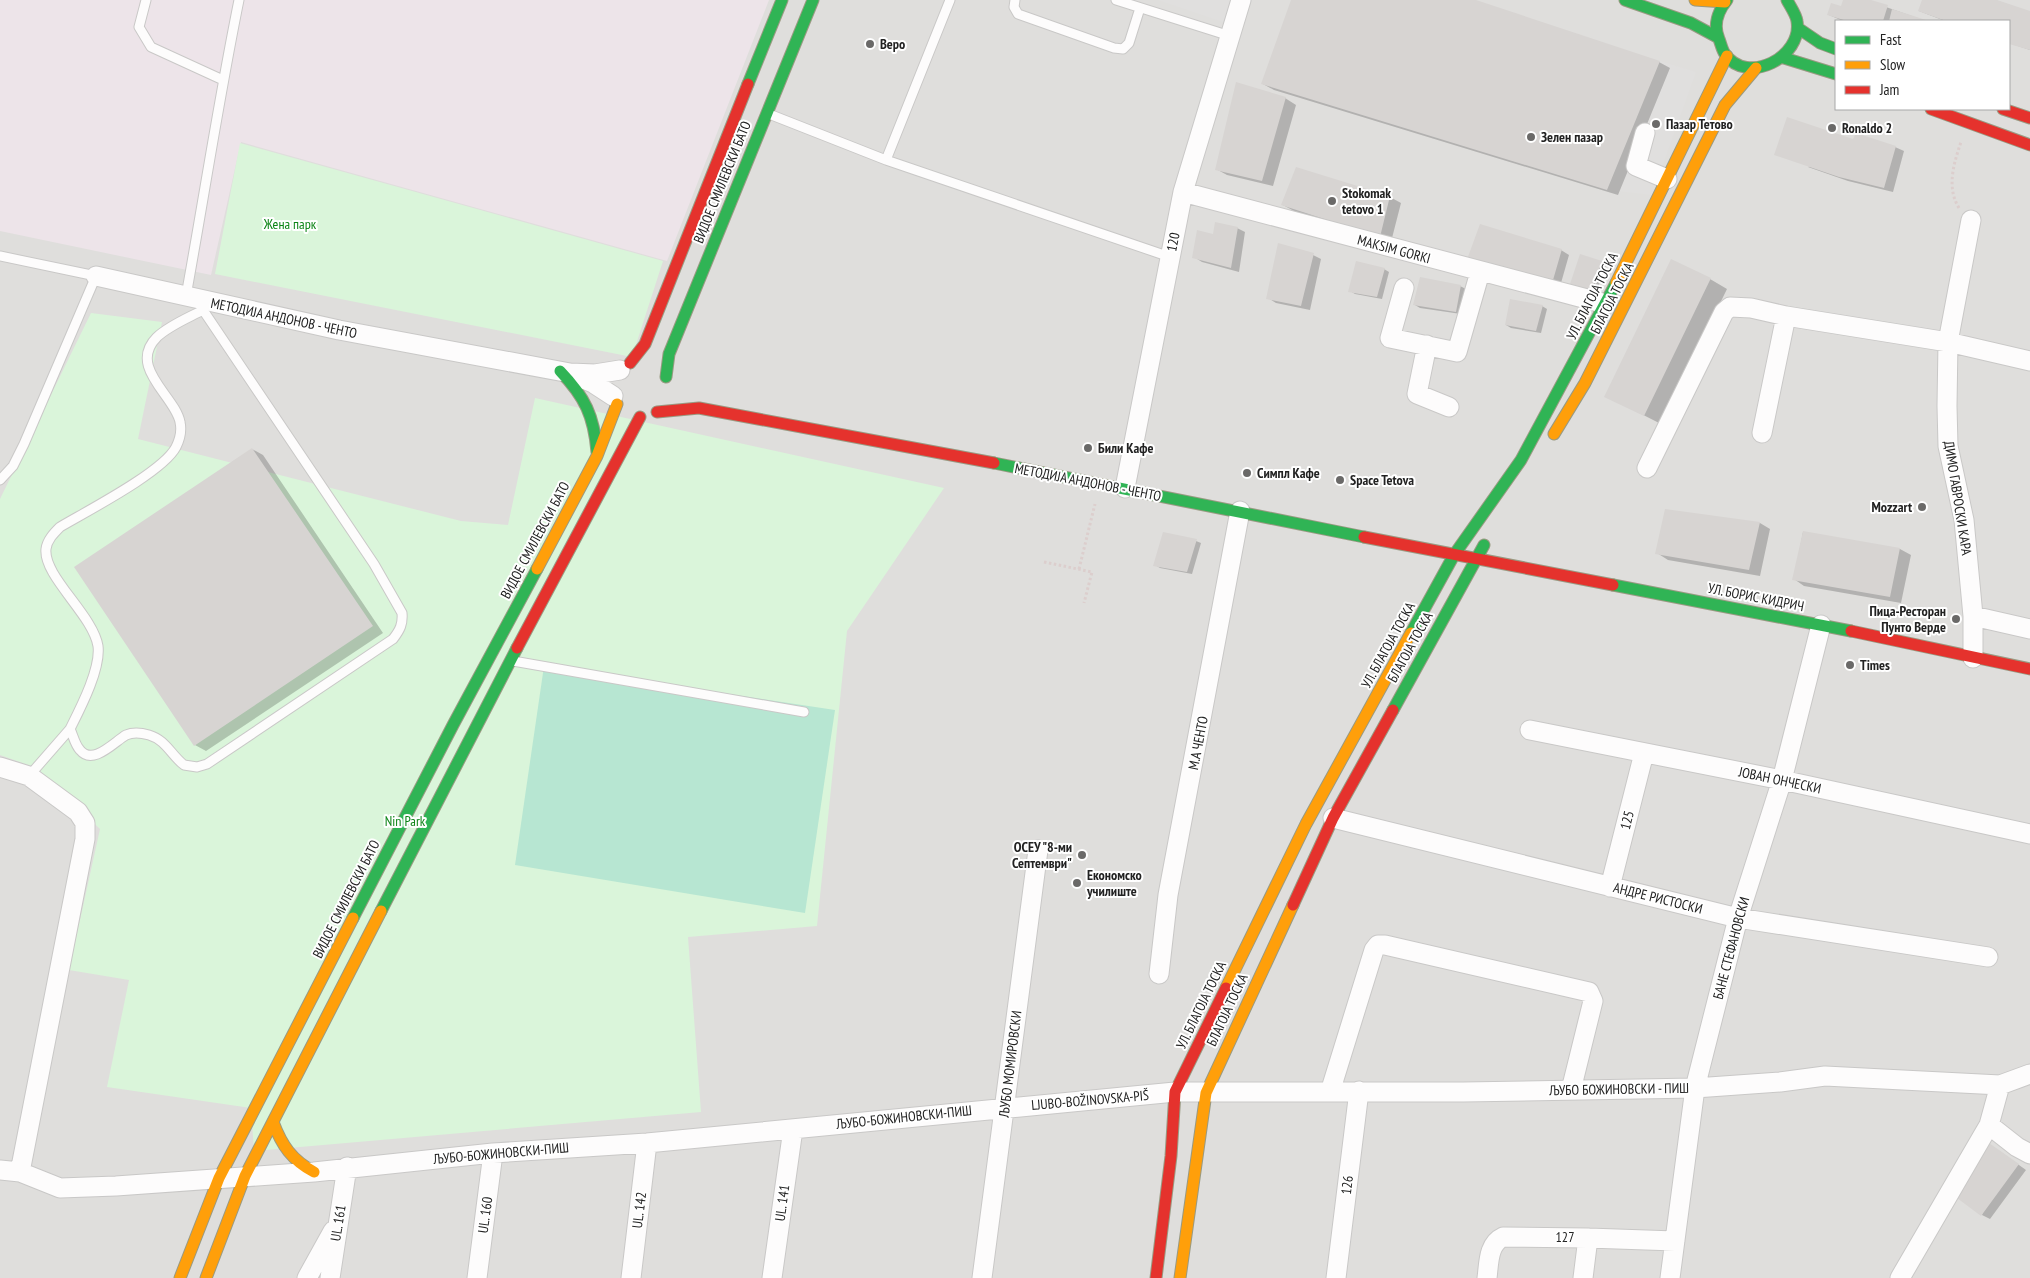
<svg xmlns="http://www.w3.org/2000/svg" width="2030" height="1278" viewBox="0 0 2030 1278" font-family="'PT Sans Narrow',sans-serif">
<rect width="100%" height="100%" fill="#f0eeeb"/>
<path fill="#dfdedc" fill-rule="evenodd" d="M0,0H2030V1278H0ZM1836,21H2009V109H1836Z"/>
<path fill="#ede4e9" d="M0,0H769L667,261L241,142L211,275L0,231Z"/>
<path fill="#daf5da" d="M240,143L663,261L632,357L215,274Z
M91,313L162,322L138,439L461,521L508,525L535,398L944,488L847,631L817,926L688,937L701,1112L254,1151L251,1108L107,1087L129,980L69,970L100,829L37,768L0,755V499Z"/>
<path fill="#b7e6d2" d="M544,666L835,710L805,913L515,865Z"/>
<path fill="#e0dfde" d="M1158,0H1233L1226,23Z
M1660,61L1696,72L1652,195L1607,190Z"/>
<path fill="#0003" d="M1293,0H1472L1659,62L1670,68L1618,195L1274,90L1263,84Z
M1844,0H1866L1926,21H1843L1829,15L1842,7Z
M1923,0H1995L2030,12V50L2009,43V21H1945L1919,11Z
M1285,98L1296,105L1273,186L1227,175L1216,169Z
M1854,141L1895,147L1904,151L1893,192L1848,181L1808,167Z
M1390,197L1401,203L1391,242L1294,211L1283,205Z
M1237,228L1245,232L1239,272L1202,262L1194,257L1214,236Z
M1561,250L1569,255L1559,290L1475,269Z
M1313,255L1321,259L1310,310L1276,303L1268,298Z
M1601,262L1606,265L1596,293L1572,284Z
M1384,269L1389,272L1382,299L1355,294L1350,291Z
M1710,279L1727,289L1661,424L1606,396Z
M1460,286L1466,289L1461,314L1420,308L1415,305Z
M1542,306L1547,309L1541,333L1511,328L1506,325Z
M252,449L263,455L383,633L206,751L195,745Z
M1760,523L1770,529L1760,576L1668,560L1657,553Z
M1803,532L1900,549L1911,555L1901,603L1804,586L1794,579Z
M1196,541L1201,543L1192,574L1160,568L1155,565Z
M1998,1150L2026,1170L1990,1219L1982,1215Z"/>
<path fill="#d7d4d2" d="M1291,0H1476L1660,61L1607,190L1261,84Z
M1843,0H1871L1888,5L1883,21H1847L1827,15L1831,3L1841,6Z
M1922,0H1997L2030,11V50L2009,44V21H1946L1918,11Z
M1892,9L1929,21H1889Z
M1236,82L1286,97L1262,181L1215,170Z
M1787,117L1853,139L1856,133L1896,146L1884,188L1839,177L1774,155Z
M1296,167L1390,196L1380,237L1281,205Z
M1215,222L1238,227L1231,268L1192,258L1197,230L1213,234Z
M1480,224L1562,249L1551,287L1465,265Z
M1278,243L1314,253L1301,306L1266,299Z
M1580,254L1602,261L1591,291L1570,284Z
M1671,259L1711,278L1644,416L1604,397Z
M1356,261L1385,268L1377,297L1348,292Z
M1420,277L1461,285L1456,312L1413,305Z
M1510,299L1543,305L1536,331L1505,325Z
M252,448L373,626L194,746L74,567Z
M1665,509L1760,522L1749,570L1655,554Z
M1803,531L1900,548L1890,597L1792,580Z
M1163,532L1197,539L1187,572L1153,566Z
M1989,1143L2019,1164L1981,1216L1953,1195Z"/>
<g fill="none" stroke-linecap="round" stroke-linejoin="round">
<g stroke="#c9c8c7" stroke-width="11">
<path id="lane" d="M146,0L139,27L151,47L223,80
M1015,0L1014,7L1018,14L1114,48L1123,49L1129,43L1140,8
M1116,0L1230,36
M769,114L886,160L1170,257
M886,160L950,0
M0,256L96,276L24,444L13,466L0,480
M186,296C204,197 219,98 239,0
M513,661L804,712
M70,729C80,709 101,669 98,646C93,615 43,576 46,549C47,540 54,533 60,527C87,511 163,472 176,447C180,439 182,431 180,422C175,396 127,367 157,337C170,325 188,318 203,310
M29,776L70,729C73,735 75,745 80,750C93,766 114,742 126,735C133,732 142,733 149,735C166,740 171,755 184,765L197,767L207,764L393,639C400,630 403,624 402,613L374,564L203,310V301"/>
</g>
<g stroke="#c9c8c7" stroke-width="21">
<path id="street" d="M1645,133L1636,166L1667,179
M1183,192L1606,304
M1971,220L1948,342L1947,406L1948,446L1964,520L1973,616V658
M96,276L339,330L570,373L595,374L620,370
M1404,288L1390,338L1457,352L1480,272
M1427,345L1417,394L1449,407
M576,376L593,383L613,396
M1762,433L1786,316
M1647,468L1724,312L1730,307L1751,308L1786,316L1948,342L2030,361
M1125,488L1183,192L1241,0
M1973,616L2030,629
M1530,730L1782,780L2030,834
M0,767L29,776L78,812L85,823V839L20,1172
M1333,818L1738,918L1988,957
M1610,887L1644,753
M1159,974L1168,895L1240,511
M1330,1092L1374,950L1378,945H1385L1589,992L1593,1001L1571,1090
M1989,1125L2017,1147L2030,1154
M0,1170L20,1172L60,1188L116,1186L314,1172L493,1153L647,1143L1175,1092H1463L1695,1088L1780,1082L1825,1076L2000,1085L2030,1074
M307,1278L333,1231
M330,1278L347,1167
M477,1278L493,1153
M631,1278L647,1143
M772,1278L793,1129
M982,1278L1038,850
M1336,1278L1359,1091
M1487,1278C1489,1263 1488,1244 1503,1237L1588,1238L1675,1241
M1583,1278L1588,1238
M1670,1278L1695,1088L1738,918L1782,780L1821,625
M1900,1278L1989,1125L2000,1085"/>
</g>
<g stroke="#999a82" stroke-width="13">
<path id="fast" d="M1625,0L1691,23L1717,37
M1727,0C1718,11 1713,25 1719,39C1721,44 1722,50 1725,54C1747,86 1803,57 1797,21C1796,14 1790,6 1787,0
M1798,28L1820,43L1836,49
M1784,58L1836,74
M748,84L782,0
M560,371C585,397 594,416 597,452
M666,377L669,354L813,0
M994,463L1364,537
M1613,585L1851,631
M1411,633L1454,555L1521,460L1616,283
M1393,710L1484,545
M381,911L517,648
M353,918L453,725L537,569"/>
</g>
<g stroke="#999a82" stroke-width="13">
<path id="slow" d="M1695,0L1725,2
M1616,283L1727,56
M1554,434L1585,383L1725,105L1756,68
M537,569L597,456L617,404
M1226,988L1306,824L1411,633
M273,1122C282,1146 292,1160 314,1172
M180,1278L219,1178L353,918
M206,1278L245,1176L381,911
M1180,1278L1206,1093L1293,905"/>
</g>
<g stroke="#999a82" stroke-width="13">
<path id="jam" d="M1931,109L2030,145
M2003,109L2030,118
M630,363L645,344L748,84
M657,412L699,408L994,463
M1364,537L1613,585
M1851,631L2030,669
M517,648L640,417
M1293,905L1333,818L1393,710
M1156,1278L1171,1156L1175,1092L1226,988"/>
</g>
<path stroke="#dccecd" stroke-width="3" stroke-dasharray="2.5 2.5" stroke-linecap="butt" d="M1959,208C1946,187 1954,163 1961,142
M1044,562L1092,572L1084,603
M1079,569L1095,504"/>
<use href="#lane" stroke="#fdfcfc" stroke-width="9"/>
<use href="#street" stroke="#fdfcfc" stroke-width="19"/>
<use href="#fast" stroke="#30b455" stroke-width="11"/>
<use href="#slow" stroke="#ff9f0a" stroke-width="11"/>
<use href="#jam" stroke="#e5322d" stroke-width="11"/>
</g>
<g fill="#6a6968" stroke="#fff" stroke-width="2">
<circle cx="870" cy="44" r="5"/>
<circle cx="1656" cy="124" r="5"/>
<circle cx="1832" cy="128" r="5"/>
<circle cx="1531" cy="137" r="5"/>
<circle cx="1332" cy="201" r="5"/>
<circle cx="1088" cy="448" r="5"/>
<circle cx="1247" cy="473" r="5"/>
<circle cx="1340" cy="480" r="5"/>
<circle cx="1922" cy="507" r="5"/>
<circle cx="1956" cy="619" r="5"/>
<circle cx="1850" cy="665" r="5"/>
<circle cx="1082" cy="855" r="5"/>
<circle cx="1077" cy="883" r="5"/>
</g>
<g text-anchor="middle" stroke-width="4" stroke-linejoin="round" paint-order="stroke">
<g font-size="14" font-weight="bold" fill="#222" stroke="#fff" text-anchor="start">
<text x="880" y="49">Веро</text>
<text x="1666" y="129">Пазар Тетово</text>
<text x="1842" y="133">Ronaldo 2</text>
<text x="1541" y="142">Зелен пазар</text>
<text x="1342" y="198">Stokomak<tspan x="1342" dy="16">tetovo 1</tspan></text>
<text x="1098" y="453">Били Кафе</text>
<text x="1257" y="478">Симпл Кафе</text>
<text x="1350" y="485">Space Tetova</text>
<text x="1912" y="512" text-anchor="end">Mozzart</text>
<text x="1946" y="616" text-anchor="end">Пица-Ресторан<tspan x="1946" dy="16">Пунто Верде</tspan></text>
<text x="1860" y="670">Times</text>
<text x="1072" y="852" text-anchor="end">ОСЕУ "8-ми<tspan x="1072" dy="16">Септември"</tspan></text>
<text x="1087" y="880">Економско<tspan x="1087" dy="16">училиште</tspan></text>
</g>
<g font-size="14" fill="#222" stroke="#fff">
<text transform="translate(722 182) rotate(-68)" y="5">ВИДОЕ СМИЛЕВСКИ БАТО</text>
<text transform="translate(1173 242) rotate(-79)" y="5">120</text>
<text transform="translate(1394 249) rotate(15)" y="5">MAKSIM GORKI</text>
<text transform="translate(1592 296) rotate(-63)" y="5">УЛ. БЛАГОЈА ТОСКА</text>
<text transform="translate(1612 298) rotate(-63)" y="5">БЛАГОЈА ТОСКА</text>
<text transform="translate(284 318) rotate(12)" y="5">МЕТОДИЈА АНДОНОВ - ЧЕНТО</text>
<text transform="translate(1088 482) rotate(11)" y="5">МЕТОДИЈА АНДОНОВ - ЧЕНТО</text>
<text transform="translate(1958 498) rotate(81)" y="5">ДИМО ГАВРОСКИ КАРА</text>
<text transform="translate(535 540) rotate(-62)" y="5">ВИДОЕ СМИЛЕВСКИ БАТО</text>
<text transform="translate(1756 597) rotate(11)" y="5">УЛ. БОРИС КИДРИЧ</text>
<text transform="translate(1388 645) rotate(-61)" y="5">УЛ. БЛАГОЈА ТОСКА</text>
<text transform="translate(1410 647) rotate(-61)" y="5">БЛАГОЈА ТОСКА</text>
<text transform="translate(1198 743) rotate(-79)" y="5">М.А ЧЕНТО</text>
<text transform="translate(1780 780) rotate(12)" y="5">ЈОВАН ОНЧЕСКИ</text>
<text transform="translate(1627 820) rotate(-76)" y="5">125</text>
<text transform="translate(1658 898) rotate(14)" y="5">АНДРЕ РИСТОСКИ</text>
<text transform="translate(346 899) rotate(-63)" y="5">ВИДОЕ СМИЛЕВСКИ БАТО</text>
<text transform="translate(1731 948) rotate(-75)" y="5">БАНЕ СТЕФАНОВСКИ</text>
<text transform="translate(1201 1005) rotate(-64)" y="5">УЛ. БЛАГОЈА ТОСКА</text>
<text transform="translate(1227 1010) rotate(-65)" y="5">БЛАГОЈА ТОСКА</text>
<text transform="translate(1010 1064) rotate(-83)" y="5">ЉУБО МОМИРОВСКИ</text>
<text transform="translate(1619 1089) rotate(-1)" y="5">ЉУБО БОЖИНОВСКИ - ПИШ</text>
<text transform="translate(1090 1100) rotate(-5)" y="5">LJUBO-BOŽINOVSKA-PIŠ</text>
<text transform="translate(904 1117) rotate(-6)" y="5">ЉУБО-БОЖИНОВСКИ-ПИШ</text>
<text transform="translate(501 1153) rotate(-5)" y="5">ЉУБО-БОЖИНОВСКИ-ПИШ</text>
<text transform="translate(1347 1185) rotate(-83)" y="5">126</text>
<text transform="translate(782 1203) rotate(-82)" y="5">UL. 141</text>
<text transform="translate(639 1210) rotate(-83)" y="5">UL. 142</text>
<text transform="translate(485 1215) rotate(-82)" y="5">UL. 160</text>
<text transform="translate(338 1223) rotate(-81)" y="5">UL. 161</text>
<text x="1565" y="1242">127</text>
</g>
<g font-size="14" fill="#0c8416" stroke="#fff">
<text x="290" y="229">Жена парк</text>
<text x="405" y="826">Nin Park</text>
</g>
</g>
<rect x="1835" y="20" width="175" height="90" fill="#ffffff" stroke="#a7a7a7"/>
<rect x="1845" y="36" width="25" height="8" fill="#30b455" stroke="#a7a7a7"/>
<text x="1880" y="45" font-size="15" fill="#222222">Fast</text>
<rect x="1845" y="61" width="25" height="8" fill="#ff9f0a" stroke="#a7a7a7"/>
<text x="1880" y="70" font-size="15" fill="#222222">Slow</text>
<rect x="1845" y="86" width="25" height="8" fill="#e5322d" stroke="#a7a7a7"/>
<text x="1880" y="95" font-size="15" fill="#222222">Jam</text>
</svg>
